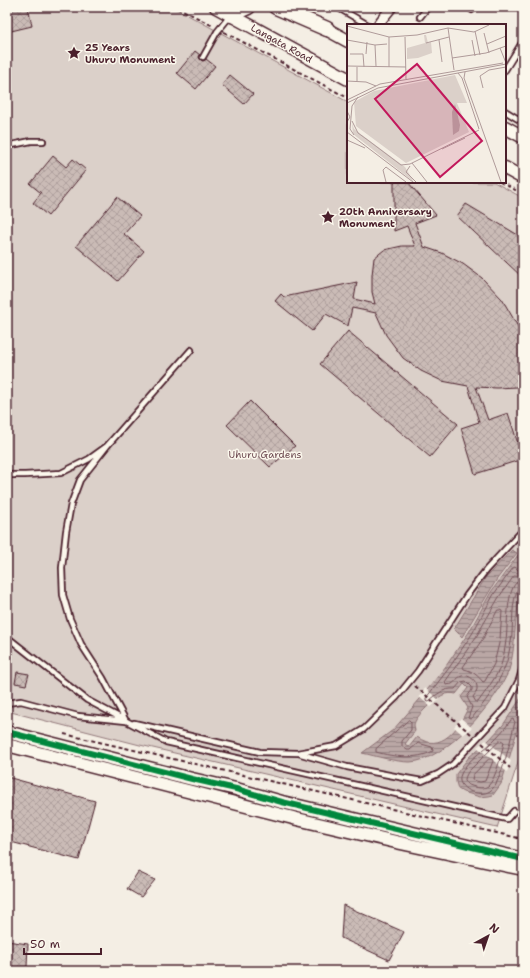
<svg xmlns="http://www.w3.org/2000/svg" width="530" height="978" viewBox="0 0 530 978" font-family="'Shantell Sans',sans-serif">
<defs>
<pattern id="water-rules" width="6" height="5" patternUnits="userSpaceOnUse"><rect width="6" height="5" fill="#baa7a5"/><path d="M0 2.5h6" fill="none" stroke="#998787"/></pattern>
<pattern id="building-cross-hatch" width="8" height="8" patternUnits="userSpaceOnUse"><rect width="8" height="8" fill="#cabbb6"/><path d="M0 0l8 8M0 8l8-8" fill="none" stroke="#afa09d"/></pattern>
</defs>
<rect width="100%" height="100%" fill="#f4eee4"/>
<filter id="ink" filterUnits="userSpaceOnUse"><feTurbulence type="fractalNoise" baseFrequency=".025" numOctaves="2"/><feDisplacementMap in="SourceGraphic" scale="8" xChannelSelector="R" yChannelSelector="G"/><feConvolveMatrix kernelMatrix="1 2 1 2 8 2 1 2 1" color-interpolation-filters="sRGB"/></filter>
<g filter="url(#ink)">
<path fill="#dbd0c9" stroke="#92787a" d="M7,7H173L348,102V182H494L523,198V747L497,828L140,745L7,711Z"/>
<path fill="url(#water-rules)" stroke="#8d7174" fill-rule="evenodd" d="M512,550L517,553L497,579L462,637L454,629L486,577Z
M523,550V555L518,564L521,567L523,568C523,573 524,580 523,586C521,595 518,603 517,613C514,632 515,651 509,670C497,701 446,761 410,762C396,762 376,756 362,753L393,730L420,699L446,666L469,632L491,592L518,555ZM464,684L468,688L461,697L468,708C459,728 441,754 417,737L409,747L405,744L415,731C415,729 414,727 414,725C415,716 436,698 443,695C448,693 452,693 456,694Z
M523,695V710L509,759L501,784L493,795L489,796L480,797L463,792L458,789L456,782V774L469,757L488,741L503,725Z"/>
<path fill="#f4eee4" d="M425,688L439,700L431,707L419,697Z
M461,718L472,728L463,735L454,727Z
M486,740L511,761L507,772L477,747Z"/>
<g fill="none" stroke-linecap="round" stroke-linejoin="round">
<path stroke="#77555c" stroke-width="1" d="M523,572L519,571L515,567L513,568L494,594L472,634L449,668L426,698V700L429,701C437,694 444,688 455,689L461,682L466,681L472,687V690L467,697L472,707L468,718L470,719L472,718C484,703 497,687 504,669C508,661 509,651 511,642C514,626 510,602 519,587L523,586
M523,577L514,576L499,597L476,637L445,682L446,685C448,684 450,685 452,684C456,682 457,677 462,676C469,674 478,681 477,689C477,692 475,694 473,697L476,702H478C486,691 494,680 500,668C503,660 505,649 506,640C508,626 506,594 516,583L523,581
M498,610H500L502,611L500,639L494,664L485,681L483,682C478,676 473,671 464,669L463,667L482,640Z
M409,720L411,722V730L402,741V746L407,750H410L418,743L432,747L433,751C416,760 394,757 376,752V749Z
M511,720L513,719L515,722C511,736 502,783 490,791C480,798 454,789 461,774C466,761 481,753 491,743C498,736 505,729 511,720Z
M501,740L504,742C502,752 496,779 488,786C483,790 473,787 467,784C463,780 466,776 468,772Z
M489,759H492L493,761L485,781L480,782L472,780L473,775Z"/>
</g>
<path fill="url(#building-cross-hatch)" stroke="#4a1f2b" d="M7,7H28L32,26L7,32Z
M195,51L200,55L199,57L201,60L203,61L206,59L215,66L196,89L177,73Z
M230,75L253,94L244,104L222,85Z
M53,156L66,167L73,159L86,170L48,216L33,203L41,193L30,184Z
M394,182H408L436,215L415,223L424,247L442,253L463,264L482,278L502,299L520,330L523,331V383L517,387L497,388L476,387L488,420L508,413L523,459L475,474L461,428L479,422L468,386L442,381L421,371L403,358L386,335L376,313L352,308L348,326L326,314L312,331L275,301L281,294L284,297L357,282L354,299L375,304L372,292V275L374,258L384,250L402,246H415L407,226L394,231Z
M117,197L140,216L124,234L144,251L118,281L76,246Z
M466,204L523,238V278L457,216Z
M348,331L458,424L430,457L320,364Z
M250,401L295,446L270,467L227,425Z
M17,672L29,674L26,685L15,683Z
M7,777L95,801L79,860L7,841Z
M138,872L155,880L141,897L127,889Z
M343,905L404,932L389,960L341,938Z
M7,941L28,944L27,967L7,968Z"/>
<g fill="none" stroke-linecap="round" stroke-linejoin="round">
<g stroke="#4a1f2b" stroke-width="8">
<path id="lane" d="M337,7L368,25
M469,7L472,10
M420,17L428,7
M203,57L217,32L230,16
M505,70L523,41
M505,111L523,122
M7,146L31,141H43
M7,475H25L61,473L89,459L107,446L191,350
M7,637L87,700L166,742L507,819L514,811
M7,703L21,701L78,716L126,721L103,678L81,644L70,619L63,595L62,568L66,532L71,504L80,480L107,446
M134,723L260,752L298,753L336,746L364,729L396,698L418,671L467,595L486,570L523,530
M301,754L347,767L405,778L422,781L438,774L453,764L505,708L519,680L523,667"/>
</g>
<g stroke="#4a1f2b" stroke-width="12">
<path id="street" d="M379,23L392,7"/>
</g>
<g stroke="#4a1f2b" stroke-width="15">
<path id="secondary" d="M216,7L348,79
M319,25L348,41
M505,127L523,137
M505,168L523,178
M7,732L192,779L236,789L282,802L523,859
M7,745L297,819L396,842L523,869"/>
</g>
<g stroke="#4a1f2b" stroke-width="17">
<path id="primary" d="M231,7V15L248,7
M276,7L327,29"/>
</g>
<path stroke="#4a1f2b" stroke-width="2" stroke-dasharray="4 3" stroke-linecap="butt" d="M177,7L213,26
M224,32L348,98
M500,182L523,194
M415,686L471,734
M64,734L523,839
M482,743L510,768"/>
<use href="#lane" stroke="#fbf7ec" stroke-width="4.5"/>
<use href="#street" stroke="#fbf7ec" stroke-width="9"/>
<use href="#secondary" stroke="#fbf7ec" stroke-width="12"/>
<use href="#primary" stroke="#fbf7ec" stroke-width="14"/>
<g stroke="#fbf7ec" stroke-width="8">
<path id="cycleway" d="M7,732L192,779L236,789L282,802L523,859"/>
</g>
<use href="#cycleway" stroke="#00873e" stroke-width="6"/>
</g>
</g>
<defs>
<g id="sight-bare" transform="scale(1.08)"><path d="M0-6L1.8-2.2L6-1.7L2.9 1.2L3.7 5.4L0 3.3L-3.7 5.4L-2.9 1.2L-6-1.7L-1.8-2.2Z" fill="#4a1f2b" stroke="#fbf7ec" stroke-width="2.5" paint-order="stroke"/></g>
</defs>
<g fill-rule="evenodd">
<use href="#sight-bare" x="74" y="53"/>
<use href="#sight-bare" x="328" y="217"/>
</g>
<g text-anchor="middle" stroke-width="3" stroke-linejoin="round" paint-order="stroke">
<g font-size="10" fill="#4a1f2b" stroke="#fbf7ec">
<text transform="translate(282 43) rotate(29)" y="4">Langata Road</text>
</g>
<g font-size="10" font-weight="bold" fill="#4a1f2b" stroke="#fbf7ec" text-anchor="start">
<text x="85" y="51">25 Years<tspan x="85" dy="12">Uhuru Monument</tspan></text>
<text x="339" y="215">20th Anniversary<tspan x="339" dy="12">Monument</tspan></text>
</g>
<g font-size="10" fill="#6e4b52" stroke="#fbf7ec">
<text x="265" y="458">Uhuru Gardens</text>
</g>
</g>
<g transform="translate(347 24)">
<rect width="159" height="159" fill="#f4eee4"/>
<path d="M77,11H79L81,19L84,18L85,29L71,34L60,35V24L78,19ZM5,99L7,105L58,143L67,158L6,110Z" fill="#dbd0c9"/>
<path d="M108,51L120,79H110L122,108L59,139L9,102L7,78L27,67Z" fill="#dbd0c9"/>
<path d="M108,80L113,101L112,107L106,111L105,88Z" fill="#baa7a5"/>
<path fill="none" stroke="#b09b9a" stroke-width="1" d="M0,2L42,13L70,11L101,4L107,46M101,4L127,8L142,1M128,7L133,31M137,9L142,29M58,13L59,55M0,16L28,21L29,42M92,16L95,38M125,16L128,32M79,19L102,13M140,20L159,12M28,21L40,20M153,24L159,39M3,30H16L17,43M19,30L20,18M105,34L139,29L159,22M0,42L59,43M42,43V13M118,48L117,54L154,158M111,49L115,54L132,105M0,57L19,58L29,62M10,57V43M136,64L133,52L142,46L159,43M0,76L33,60L156,39M0,79L31,64L159,40M0,87L3,93L0,98M5,97L11,109L22,117L54,141L63,140M0,108L66,158M7,111L3,105L5,82L11,73M0,116L18,124M95,125L118,114M65,139L80,158M63,140L132,106M63,142L59,148L69,158M39,158L36,146L39,143L59,158"/>
<path fill="#c2185b" fill-opacity="0.15" stroke="#c2185b" stroke-width="2" d="M70,40L135,117L93,153L28,75Z"/>
<rect width="159" height="159" fill="none" stroke="#4a1f2b" stroke-width="2"/>
</g>
<rect width="530" height="978" fill="none" stroke="#fbf7ec" stroke-width="24"/>
<rect x="12" y="12" width="506" height="954" fill="none" stroke="#4a1f2b" stroke-width="1.5" filter="url(#ink)"/>
<g transform="translate(488 936) rotate(40)" stroke="#fbf7ec" stroke-width="3" paint-order="stroke">
<path d="M0-3L7 15L0 10L-7 15Z" fill="#4a1f2b"/>
<text y="-6" font-size="11" font-weight="bold" text-anchor="middle" fill="#4a1f2b">N</text>
</g>
<path d="M24 948v6h77v-6" fill="none" stroke="#4a1f2b" stroke-width="2"/>
<text x="30" y="948" font-size="12" fill="#4a1f2b" stroke="#fbf7ec" stroke-width="3" paint-order="stroke">50 m</text>
</svg>
